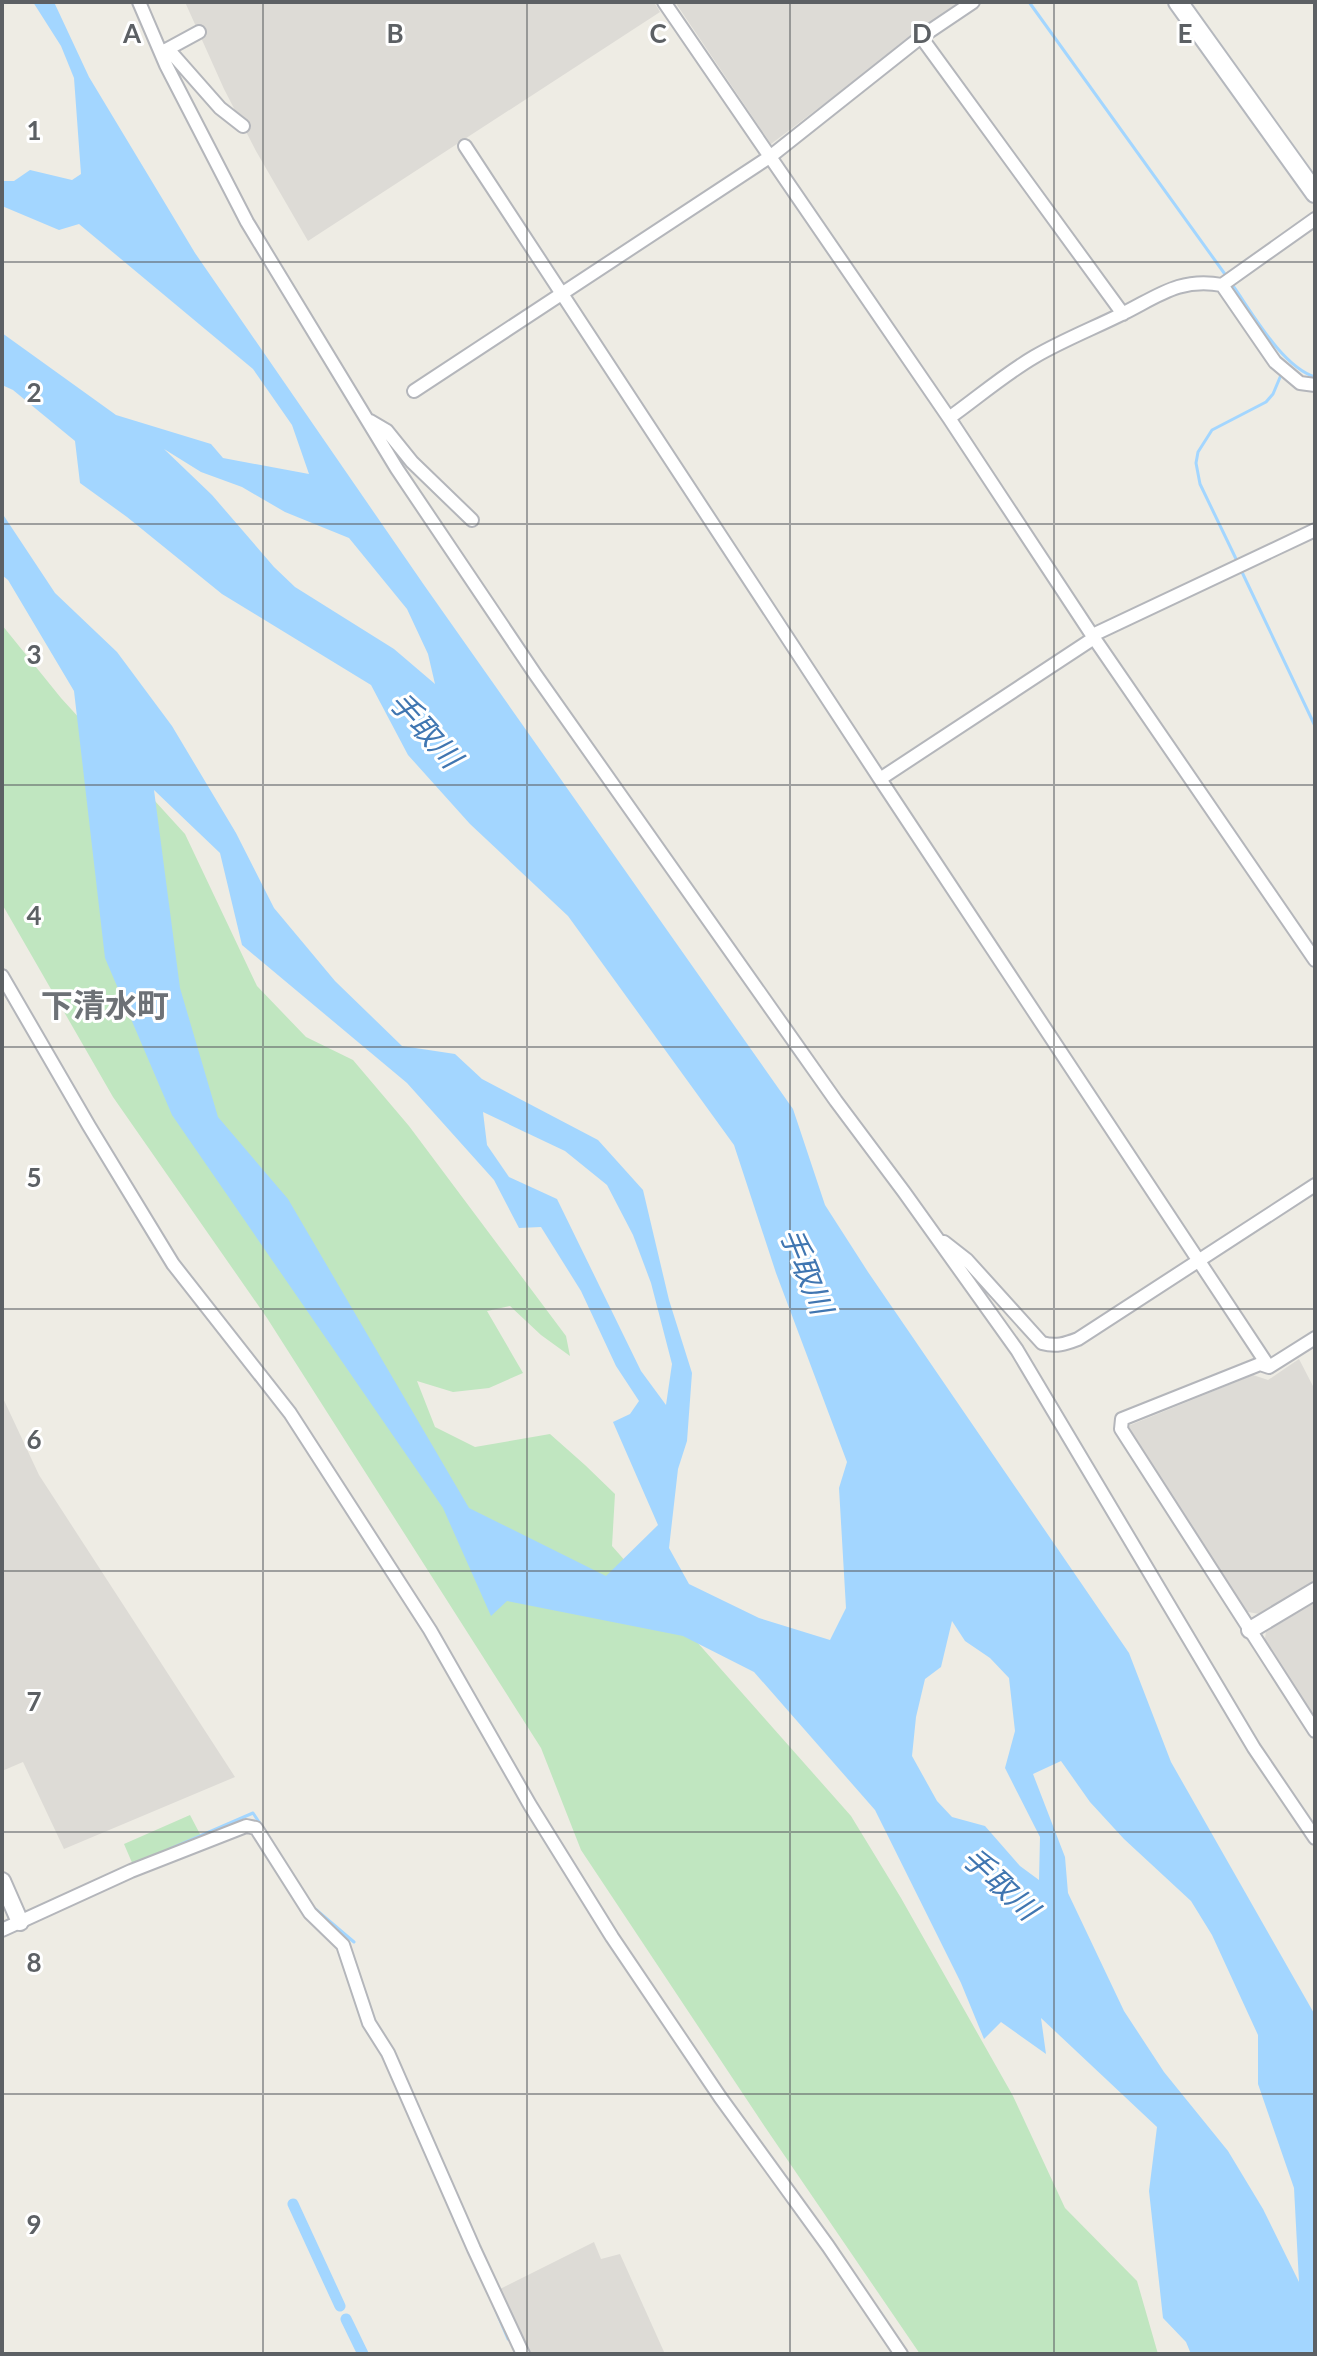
<svg xmlns="http://www.w3.org/2000/svg" width="1317" height="2356" viewBox="0 0 1317 2356" font-family="Lato,'Noto Sans JP',sans-serif">
<rect width="100%" height="100%" fill="#eeece4"/>
<path fill="#dddbd6" d="M185,2H654L660,12L308,241L256,151L224,89Z
M675,2H959L771,144Z
M1299,1359L1315,1390V1580L1259,1614L1243,1611L1128,1426L1253,1375L1268,1380Z
M2,1396L39,1475L235,1777L64,1849L23,1762L2,1771Z
M1315,1602V1723L1264,1645L1266,1632Z
M594,2242L601,2259L620,2254L665,2354H530L500,2289Z"/>
<path fill="#c0e6c0" d="M2,625L61,698L185,834L257,986L306,1037L353,1060L409,1126L566,1336L570,1356L541,1335L510,1306L487,1311L523,1373L489,1388L453,1392L417,1381L435,1427L475,1447L550,1434L585,1465L615,1494L612,1546L851,1816L901,1898L1013,2096L1065,2208L1137,2281L1158,2354H920L765,2127L581,1850L541,1748L267,1318L113,1097L2,904Z
M190,1815L201,1836L133,1865L124,1844Z"/>
<path fill="#a3d6ff" fill-rule="evenodd" d="M33,2H54L89,77L195,253L424,585L793,1109L825,1205L868,1272L1129,1653L1171,1762L1315,2015V2354H1191L1186,2342L1163,2318L1149,2191L1157,2127L1041,2018L1046,2054L1001,2022L984,2039L961,1983L875,1810L754,1672L683,1636L507,1601L491,1616L443,1508L172,1115L105,958L74,691L8,580L2,575V513L55,593L117,652L172,726L236,833L274,908L335,981L402,1046L455,1054L482,1079L598,1140L643,1190L669,1300L692,1373L687,1441L678,1469L669,1548L689,1584L759,1618L830,1640L846,1608L839,1488L847,1462L776,1273L734,1145L568,916L470,824L408,755L371,685L222,594L127,517L80,483L75,441L13,390L2,385V333L116,415L211,444L223,458L309,474L292,425L253,369L79,224L59,230L2,206V181H14L30,170L72,180L81,174L74,78L61,46ZM164,449L201,472L242,487L285,512L349,538L407,609L428,654L435,684L394,649L295,587L274,567L212,495ZM154,790L220,853L242,945L407,1083L494,1180L519,1228L541,1227L581,1291L616,1366L639,1401L630,1414L613,1422L658,1525L606,1576L469,1508L288,1199L218,1117L180,988ZM483,1112L565,1151L607,1185L633,1235L651,1283L672,1364L666,1405L641,1371L557,1199L509,1177L487,1145ZM952,1621L965,1641L990,1658L1009,1678L1015,1731L1005,1768L1040,1837L1039,1880L1020,1866L985,1826L952,1817L937,1801L912,1756L916,1717L925,1679L941,1667ZM1061,1761L1090,1802L1124,1839L1191,1901L1212,1935L1258,2035V2084L1294,2188L1299,2282L1263,2209L1228,2151L1164,2072L1124,2011L1068,1893L1065,1857L1033,1774Z"/>
<g fill="none" stroke-linecap="round" stroke-linejoin="round">
<path stroke="#a3d6ff" stroke-width="3" d="M1029,2L1227,277
M1231,283C1252,312 1281,366 1315,377
M1238,563L1200,484L1196,463L1198,452L1212,430L1266,402L1273,394L1281,375
M1241,570L1315,726
M170,1849L253,1813L263,1828
M314,1908L354,1942
M491,2299L508,2339"/>
<path stroke="#a3d6ff" stroke-width="11" d="M293,2204L340,2306
M346,2319L363,2354"/>
<g stroke="#b4b6bb" stroke-width="16">
<path id="minor" d="M139,2L166,65L247,222L397,469L535,674L836,1101L904,1192L1017,1350L1254,1748L1315,1838
M664,2L949,418L1094,638L1315,960
M921,37L1123,314
M168,49L220,108L243,126
M164,51L199,32
M465,146L880,779L1269,1367
M1222,285L1315,219
M414,391L771,156L921,37L973,2
M949,418C977,398 1005,374 1034,357C1063,340 1094,328 1124,313C1158,296 1181,277 1222,285L1275,362L1300,383L1315,385
M370,421L387,431L412,462L472,520
M880,779L1094,638L1097,633L1315,530
M2,976L89,1126L173,1264L290,1413L430,1630L530,1805L612,1937L720,2097L828,2246L901,2354
M944,1242L967,1260L1042,1343C1056,1347 1065,1344 1078,1339L1315,1185
M1315,1338L1269,1367L1260,1364L1122,1419L1121,1429L1315,1731
M2,1930L131,1871L246,1826L256,1828L310,1913L343,1945L369,2023L388,2053L474,2249L523,2354"/>
</g>
<g stroke="#b4b6bb" stroke-width="20">
<path id="tertiary" d="M1250,1630L1315,1591
M2,1881L20,1922"/>
</g>
<g stroke="#b5b8be" stroke-width="22">
<path id="secondary" d="M1178,2L1315,193"/>
</g>
<use href="#minor" stroke="#fff" stroke-width="12"/>
<use href="#tertiary" stroke="#fff" stroke-width="16"/>
<use href="#secondary" stroke="#fff" stroke-width="18"/>
</g>
<path fill="none" stroke="#5c6064" stroke-width="2" stroke-opacity="0.55" d="M263,2V2354M527,2V2354M790,2V2354M1054,2V2354M2,262H1315M2,524H1315M2,785H1315M2,1047H1315M2,1309H1315M2,1571H1315M2,1832H1315M2,2094H1315"/>
<g text-anchor="middle" stroke-width="6" stroke-linejoin="round" paint-order="stroke">
<g font-size="30" font-style="italic" fill="#4076b1" stroke="#fff">
<text transform="translate(425 730) rotate(48)" y="10">手取川</text>
<text transform="translate(806 1271) rotate(68)" y="10">手取川</text>
<text transform="translate(1000 1884) rotate(43)" y="10">手取川</text>
</g>
<g font-size="32" font-weight="bold" fill="#6d7176" stroke="#fff">
<text x="105" y="1017">下清水町</text>
</g>
</g>
<g font-size="26" text-anchor="middle" font-weight="bold" fill="#5c6064" stroke="#fff" stroke-width="6" stroke-linejoin="round" paint-order="stroke">
<text x="132" y="43">A</text>
<text x="395" y="43">B</text>
<text x="658" y="43">C</text>
<text x="922" y="43">D</text>
<text x="1185" y="43">E</text>
<text x="34" y="140">1</text>
<text x="34" y="402">2</text>
<text x="34" y="664">3</text>
<text x="34" y="925">4</text>
<text x="34" y="1187">5</text>
<text x="34" y="1449">6</text>
<text x="34" y="1711">7</text>
<text x="34" y="1972">8</text>
<text x="34" y="2234">9</text>
</g>
<rect width="1317" height="2356" fill="none" stroke="#5c6064" stroke-width="8"/>
</svg>
